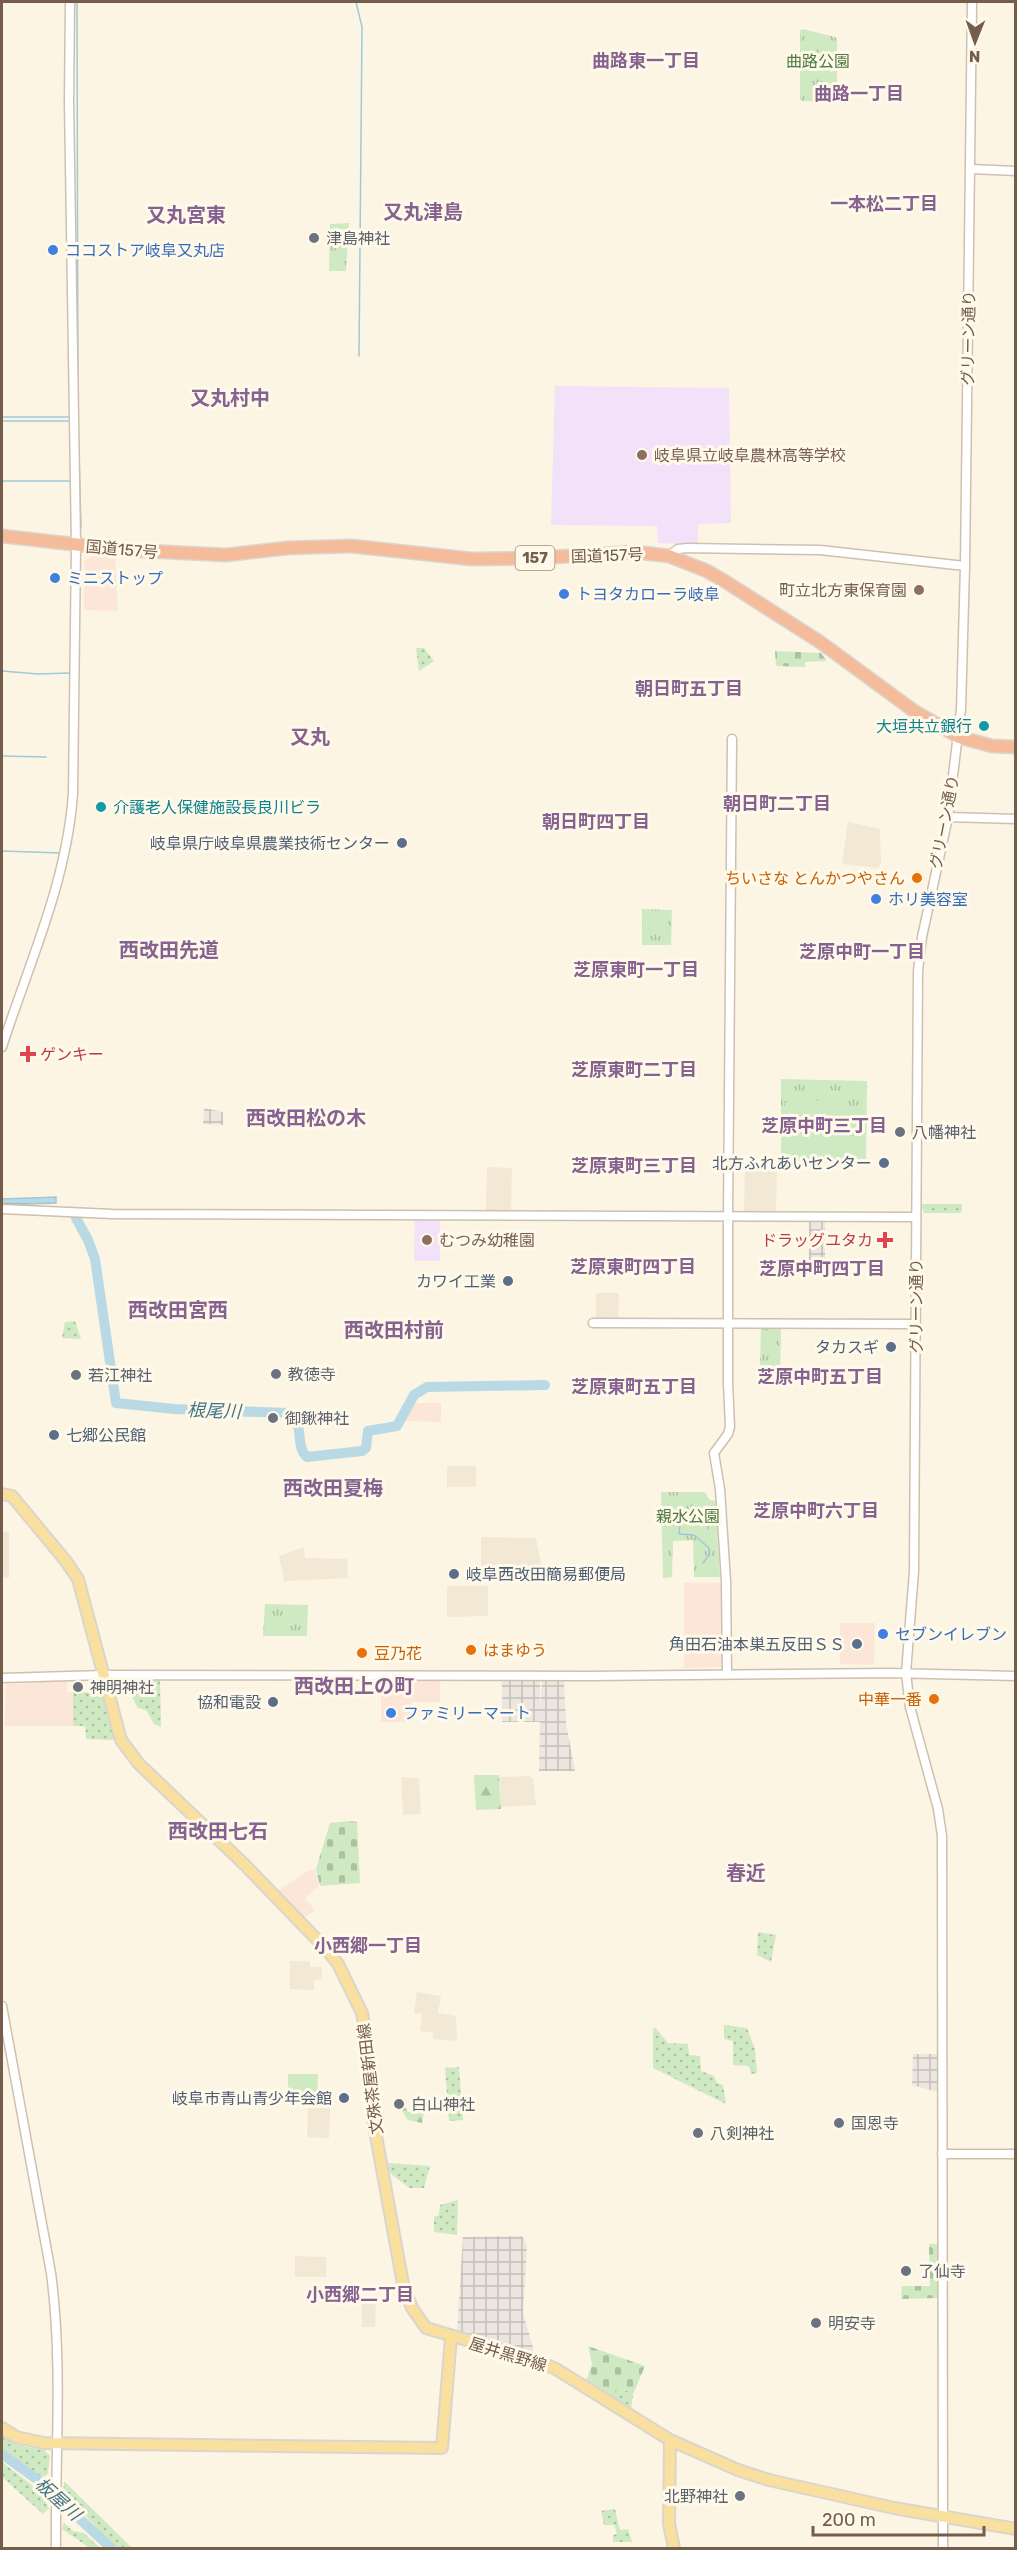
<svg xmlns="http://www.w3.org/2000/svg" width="1017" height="2550" viewBox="0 0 1017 2550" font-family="Rubik,'Noto Sans JP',sans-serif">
<defs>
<pattern id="industrial-grid" width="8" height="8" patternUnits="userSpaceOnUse" patternTransform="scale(1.5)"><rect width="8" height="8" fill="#ebe6df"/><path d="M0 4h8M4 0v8" fill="none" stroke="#c3beb7"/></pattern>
<pattern id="grass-dots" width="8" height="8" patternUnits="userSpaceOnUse" patternTransform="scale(1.5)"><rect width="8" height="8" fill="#cfe9c3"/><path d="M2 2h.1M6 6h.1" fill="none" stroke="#adc0a0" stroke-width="1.8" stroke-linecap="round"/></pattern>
<pattern id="forest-firs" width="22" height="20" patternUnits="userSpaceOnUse" patternTransform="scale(1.5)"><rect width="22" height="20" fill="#cfe9c3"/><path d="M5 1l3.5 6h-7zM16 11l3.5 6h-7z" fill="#adc0a0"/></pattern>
<pattern id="cemetery-stones" width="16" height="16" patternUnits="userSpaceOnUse" patternTransform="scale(1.5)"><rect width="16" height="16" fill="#cfe9c3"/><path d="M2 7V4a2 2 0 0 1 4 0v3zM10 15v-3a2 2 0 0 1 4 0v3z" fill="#adc0a0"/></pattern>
<pattern id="park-tufts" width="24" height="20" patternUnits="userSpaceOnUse" patternTransform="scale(1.5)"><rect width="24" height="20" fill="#cfe9c3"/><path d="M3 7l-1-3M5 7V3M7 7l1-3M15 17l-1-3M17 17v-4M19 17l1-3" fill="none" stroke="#adc0a0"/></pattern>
<pattern id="water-rules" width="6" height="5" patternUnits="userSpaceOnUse" patternTransform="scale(1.5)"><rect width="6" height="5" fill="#b9dae5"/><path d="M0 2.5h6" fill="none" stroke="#9bb4bc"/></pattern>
</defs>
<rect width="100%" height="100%" fill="#fcf5e4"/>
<path fill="#f3e8d3" d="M848,822L880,829L881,864L877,868L842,864Z
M487,1167L512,1168L511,1211H486Z
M745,1168H777L776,1212H744Z
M596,1293H619L618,1318H596Z
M447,1466H476V1487H447Z
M2,1531L9,1532V1578H2Z
M481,1537L536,1538L544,1578L481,1577Z
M304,1547L305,1558L347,1559L348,1578L284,1581L279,1556Z
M447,1586H488V1616L447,1617Z
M529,1776L533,1778L536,1805L501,1807L500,1777Z
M401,1777L419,1778L421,1814L403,1815Z
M290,1961H310V1967H322V1979L314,1980V1990L290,1989Z
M417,1992L441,1996L438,2013L456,2016L457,2041L433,2039V2033L420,2031L422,2014L414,2013Z
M308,2108H330L329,2138L307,2137Z
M295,2256L326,2257V2277H295Z
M362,2296H376L375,2327H362Z"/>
<path fill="#fce6d8" d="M95,553L115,554L118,611L84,610V562Z
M410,1403H441V1422L403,1421Z
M684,1583H722L723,1667L684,1668Z
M840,1623H875L874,1665L840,1664Z
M381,1680H440V1702H412V1722H381Z
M67,1681V1692H73V1726H5L6,1684Z
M315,1869L319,1886L305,1898L315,1910L301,1920L275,1893L306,1872Z"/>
<path fill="url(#industrial-grid)" d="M204,1108L223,1112V1125L203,1124Z
M809,1219H825V1268H809Z
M542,1679L564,1680L566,1723L575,1771H539L540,1722H502V1680H540V1709Z
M913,2054H939L938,2092L912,2085Z
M522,2236L527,2246L523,2313L533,2347V2356L461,2337L457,2332L463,2237Z"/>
<path fill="#f2e1f8" d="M555,386L729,388L731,523L698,524V545L658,543L657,526L551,525Z
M415,1217L440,1219V1261H414Z"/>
<path fill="url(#grass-dots)" d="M416,648H424L434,661L419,671Z
M921,1204H962V1211L960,1213H924Z
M75,1321L81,1339L62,1338L65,1322Z
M160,1678L161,1727L154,1724L146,1710L138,1708L122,1679Z
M73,1692L103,1693L115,1740L86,1739L85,1726H73Z
M758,1932L776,1935L771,1962L757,1955Z
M724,2025L747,2028L755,2049L757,2073L751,2074L749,2066L733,2065V2041L724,2039Z
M655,2027L668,2043L688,2044L689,2055L700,2056L701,2071L714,2076L717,2083L723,2085L726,2104L653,2068V2030Z
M459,2067L463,2120L449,2121L445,2068Z
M388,2163L430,2166L424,2188H409L390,2173Z
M458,2200L457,2235L434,2232V2217L439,2215L440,2205Z
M617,2385L633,2394L631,2410L612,2398Z
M2,2435L18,2445L44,2450L50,2456L48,2473L44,2478L2,2453Z
M2,2462L37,2489L49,2508L43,2514L2,2477Z
M64,2481L132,2548H115L84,2514L63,2496Z
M615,2509L620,2530L628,2529L632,2542H613V2535L617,2534L614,2525H604L601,2511Z
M64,2523L73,2531L84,2533L100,2548H90L62,2529Z"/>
<path fill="url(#forest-firs)" d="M474,1775H499L501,1809L476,1810Z
M417,2098L425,2107L422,2123L408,2120L403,2112V2104L408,2112H413L415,2107L417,2108L415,2105Z"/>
<path fill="url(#cemetery-stones)" d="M775,651L821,653L827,661L805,662V667L776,666Z
M349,1821L357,1822L360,1883L320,1886L316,1869L330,1823Z
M929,2244H938L939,2298L901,2299L902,2286H930Z
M588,2346L645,2366L633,2394L618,2386L612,2398L586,2381L592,2364Z"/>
<path fill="url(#park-tufts)" d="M803,29L835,37L837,39V100L835,102L802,101L800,99V30Z
M349,223L346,271H329L330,224Z
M642,909L672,910L671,945H642Z
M781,1079L867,1081L866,1162L781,1160Z
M761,1326H779L781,1329L780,1376L760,1367Z
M661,1492H704L710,1500L715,1501L720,1577H694L693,1540L673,1541L672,1577L663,1578Z
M265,1604L308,1605L307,1636H263Z"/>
<path fill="#cfe9c3" d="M800,1101C811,1101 829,1099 838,1107C851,1118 846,1142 842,1156L788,1155L785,1103Z
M288,2074H318L317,2103L288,2102Z"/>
<path fill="url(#water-rules)" stroke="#9fc9d7" stroke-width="1.5" d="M56,1197V1203L2,1205V1199Z"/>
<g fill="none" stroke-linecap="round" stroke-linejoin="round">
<path stroke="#9fc9d7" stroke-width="1.5" d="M77,2L78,421L81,528
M356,2L362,27L359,356
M2,417H71
M2,421H70
M2,481H73
M2,671L38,674L70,673
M2,756L46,757
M2,851L61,853
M703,1563L709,1555V1548L694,1535L679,1534L681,1517L686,1516L691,1523L708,1524V1529"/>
<path stroke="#b9dae5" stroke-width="10" d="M76,1218L88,1240L95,1259L116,1403L174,1409L288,1413C306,1422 294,1446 307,1457L362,1451L366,1448L368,1431L397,1426L414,1395L427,1387L545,1385
M2,2454L39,2481L111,2548"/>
<g stroke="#cfc0ae" stroke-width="11">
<path id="minor" d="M971,169L1016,171
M669,556L678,549L687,548L820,550L965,566
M948,817L1016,819
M2,1047C29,963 67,882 73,793L76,545L69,101L70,2
M2,1209L112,1214L916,1217
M593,1323L916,1324
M727,1674L726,1581L720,1489L714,1453L728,1434L730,1427L728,1383V1215L732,739
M2,1678L104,1675L589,1676L890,1673L1016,1676
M2,2006L51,2273C63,2365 55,2456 56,2548
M942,2154H1016
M943,2548L942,1836L938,1809L910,1707L906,1673L914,1571L918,971L922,937L948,817L961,709L965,566L972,2"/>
</g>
<g stroke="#dbd5d0" stroke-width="14">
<path id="major" d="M2,1494L12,1496L65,1560L78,1579L121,1740L139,1764L245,1865L328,1951L338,1964L362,2013L372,2072V2114L403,2284L412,2308L426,2328L534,2360L556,2369L670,2440L738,2470L769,2480L894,2508L1016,2529
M2,2428L16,2437L44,2443L442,2448L451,2337
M670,2440L669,2524L674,2548"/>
</g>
<g stroke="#dbd5d0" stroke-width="15">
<path id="highway" d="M2,536L125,550L226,555L287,548L351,546L472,559L536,558L636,552L669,556L707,571L726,582L820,642L914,711L959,737L992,746L1016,747"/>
</g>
<use href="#minor" stroke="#fff" stroke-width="8"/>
<use href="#major" stroke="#f9e09e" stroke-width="10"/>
<use href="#highway" stroke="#f5bc9c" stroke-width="12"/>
</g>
<g fill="#6b7280" stroke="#fff9ea" stroke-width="2">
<circle cx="314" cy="238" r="6"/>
<circle cx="900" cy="1132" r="6"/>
<circle cx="276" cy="1374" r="6"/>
<circle cx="76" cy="1375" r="6"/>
<circle cx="273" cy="1418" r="6"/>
<circle cx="78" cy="1687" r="6"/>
<circle cx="399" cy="2104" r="6"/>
<circle cx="839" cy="2123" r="6"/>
<circle cx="698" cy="2133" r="6"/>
<circle cx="906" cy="2271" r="6"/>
<circle cx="816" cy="2323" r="6"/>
<circle cx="740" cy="2496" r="6"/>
</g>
<g fill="#3f7fe0" stroke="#fff9ea" stroke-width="2">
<circle cx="53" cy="250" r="6"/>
<circle cx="55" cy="578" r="6"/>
<circle cx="564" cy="594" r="6"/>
<circle cx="876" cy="899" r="6"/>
<circle cx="883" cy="1634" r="6"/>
<circle cx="391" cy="1713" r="6"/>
</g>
<g fill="#8d6e63" stroke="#fff9ea" stroke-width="2">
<circle cx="642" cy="455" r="6"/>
<circle cx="919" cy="590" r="6"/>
<circle cx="427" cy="1240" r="6"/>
</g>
<g fill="#0f9aa8" stroke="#fff9ea" stroke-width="2">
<circle cx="984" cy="726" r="6"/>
<circle cx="101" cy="807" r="6"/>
</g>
<g fill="#5c6f8a" stroke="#fff9ea" stroke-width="2">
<circle cx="402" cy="843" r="6"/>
<circle cx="884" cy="1163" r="6"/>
<circle cx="508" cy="1281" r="6"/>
<circle cx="891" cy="1347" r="6"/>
<circle cx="54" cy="1435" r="6"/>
<circle cx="454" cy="1574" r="6"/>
<circle cx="857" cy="1644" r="6"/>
<circle cx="273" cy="1702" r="6"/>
<circle cx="344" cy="2098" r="6"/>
</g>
<g fill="#e8710a" stroke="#fff9ea" stroke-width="2">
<circle cx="917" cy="878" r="6"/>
<circle cx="471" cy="1650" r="6"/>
<circle cx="362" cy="1653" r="6"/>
<circle cx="934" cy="1699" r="6"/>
</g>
<g fill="#e0444e" stroke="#fff9ea" stroke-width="2">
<path d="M25 1045h6v6h6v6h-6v6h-6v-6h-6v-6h6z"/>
<path d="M882 1231h6v6h6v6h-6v6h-6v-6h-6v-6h6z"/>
</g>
<g text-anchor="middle" stroke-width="6" stroke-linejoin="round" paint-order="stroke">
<rect fill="#fff9ea" stroke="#9e8c7a" stroke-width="1.5" x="515.5" y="546" width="39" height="24" rx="4.5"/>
<g font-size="15" font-weight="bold" fill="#745d4a">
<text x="535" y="563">157</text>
</g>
<g font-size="16" fill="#4d7942" stroke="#fff9ea">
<text x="818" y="67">曲路公園</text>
<text x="688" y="1522">親水公園</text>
</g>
<g font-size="16" fill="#5b616d" stroke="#fff9ea" text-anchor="start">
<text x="326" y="244">津島神社</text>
<text x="912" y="1138">八幡神社</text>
<text x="288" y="1380">教徳寺</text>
<text x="88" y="1381">若江神社</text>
<text x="285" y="1424">御鍬神社</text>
<text x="90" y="1693">神明神社</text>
<text x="411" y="2110">白山神社</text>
<text x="851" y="2129">国恩寺</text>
<text x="710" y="2139">八剣神社</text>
<text x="918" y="2277">了仙寺</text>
<text x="828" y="2329">明安寺</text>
<text x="728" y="2502" text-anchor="end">北野神社</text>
</g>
<g font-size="16" fill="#366cbe" stroke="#fff9ea" text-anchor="start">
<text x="65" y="256">ココストア岐阜又丸店</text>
<text x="67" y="584">ミニストップ</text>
<text x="576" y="600">トヨタカローラ岐阜</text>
<text x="888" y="905">ホリ美容室</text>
<text x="895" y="1640">セブンイレブン</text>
<text x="403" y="1719">ファミリーマート</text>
</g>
<g font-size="16" fill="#745d4a" stroke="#fff9ea">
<text transform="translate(968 338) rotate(-89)" y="6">グリーン通り</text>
<text transform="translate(122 549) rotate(5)" y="6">国道157号</text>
<text transform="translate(607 555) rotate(-2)" y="6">国道157号</text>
<text transform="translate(944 822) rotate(-79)" y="6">グリーン通り</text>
<text transform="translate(916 1306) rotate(-90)" y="6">グリーン通り</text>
<text transform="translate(370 2079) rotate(-97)" y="6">文殊茶屋新田線</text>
<text transform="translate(508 2354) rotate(17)" y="6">屋井黒野線</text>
</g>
<g font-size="16" fill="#785e54" stroke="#fff9ea" text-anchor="start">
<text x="654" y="461">岐阜県立岐阜農林高等学校</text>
<text x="907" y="596" text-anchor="end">町立北方東保育園</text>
<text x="439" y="1246">むつみ幼稚園</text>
</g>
<g font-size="16" fill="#0d838f" stroke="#fff9ea" text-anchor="end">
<text x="972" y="732">大垣共立銀行</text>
<text x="113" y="813" text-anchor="start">介護老人保健施設長良川ビラ</text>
</g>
<g font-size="16" fill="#4e5e75" stroke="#fff9ea" text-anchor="end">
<text x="390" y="849">岐阜県庁岐阜県農業技術センター</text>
<text x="872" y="1169">北方ふれあいセンター</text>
<text x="496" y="1287">カワイ工業</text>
<text x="879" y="1353">タカスギ</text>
<text x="66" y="1441" text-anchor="start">七郷公民館</text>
<text x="466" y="1580" text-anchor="start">岐阜西改田簡易郵便局</text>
<text x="845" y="1650">角田石油本巣五反田ＳＳ</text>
<text x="261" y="1708">協和電設</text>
<text x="332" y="2104">岐阜市青山青少年会館</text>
</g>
<g font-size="16" fill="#c56008" stroke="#fff9ea" text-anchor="end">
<text x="905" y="884">ちいさな とんかつやさん</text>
<text x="483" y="1656" text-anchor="start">はまゆう</text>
<text x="374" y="1659" text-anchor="start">豆乃花</text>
<text x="922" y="1705">中華一番</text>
</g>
<g font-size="16" fill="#be3a42" stroke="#fff9ea" text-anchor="start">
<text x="40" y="1060">ゲンキー</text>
<text x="873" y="1246" text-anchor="end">ドラッグユタカ</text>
</g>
<g font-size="18" font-weight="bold" fill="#866290" stroke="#fff9ea">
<text x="646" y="67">曲路東一丁目</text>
<text x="859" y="100">曲路一丁目</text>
<text x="884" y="210">一本松二丁目</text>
<text x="689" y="695">朝日町五丁目</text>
<text x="777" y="810">朝日町二丁目</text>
<text x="596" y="828">朝日町四丁目</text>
<text x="862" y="958">芝原中町一丁目</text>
<text x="636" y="976">芝原東町一丁目</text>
<text x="634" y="1076">芝原東町二丁目</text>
<text x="824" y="1132">芝原中町三丁目</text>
<text x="634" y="1172">芝原東町三丁目</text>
<text x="633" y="1273">芝原東町四丁目</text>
<text x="822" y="1275">芝原中町四丁目</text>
<text x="820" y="1383">芝原中町五丁目</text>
<text x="634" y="1393">芝原東町五丁目</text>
<text x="816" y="1517">芝原中町六丁目</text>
<text x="368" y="1952">小西郷一丁目</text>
<text x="360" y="2301">小西郷二丁目</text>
</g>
<g font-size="18" font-style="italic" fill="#447587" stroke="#fff9ea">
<text transform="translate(214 1411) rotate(2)" y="6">根尾川</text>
<text transform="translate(58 2499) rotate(42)" y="6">板屋川</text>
</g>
<g font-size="20" font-weight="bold" fill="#866290" stroke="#fff9ea">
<text x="423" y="219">又丸津島</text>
<text x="186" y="222">又丸宮東</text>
<text x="230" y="405">又丸村中</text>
<text x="310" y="744">又丸</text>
<text x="169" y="957">西改田先道</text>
<text x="306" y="1125">西改田松の木</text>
<text x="178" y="1317">西改田宮西</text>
<text x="394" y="1337">西改田村前</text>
<text x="333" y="1495">西改田夏梅</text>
<text x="354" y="1693">西改田上の町</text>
<text x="218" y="1838">西改田七石</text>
<text x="746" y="1880">春近</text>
</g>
</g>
<rect width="1017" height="2550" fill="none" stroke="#745d4a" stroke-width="6"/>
<g transform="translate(975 42) rotate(181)" stroke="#fff9ea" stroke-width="4.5" paint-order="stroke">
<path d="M0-4.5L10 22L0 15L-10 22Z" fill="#745d4a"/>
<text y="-9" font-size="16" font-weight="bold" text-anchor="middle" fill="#745d4a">N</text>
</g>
<path d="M813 2526v9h171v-9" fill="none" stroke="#745d4a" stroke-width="3"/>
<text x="822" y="2526" font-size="18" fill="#745d4a" stroke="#fff9ea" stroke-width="4.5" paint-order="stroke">200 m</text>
</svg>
